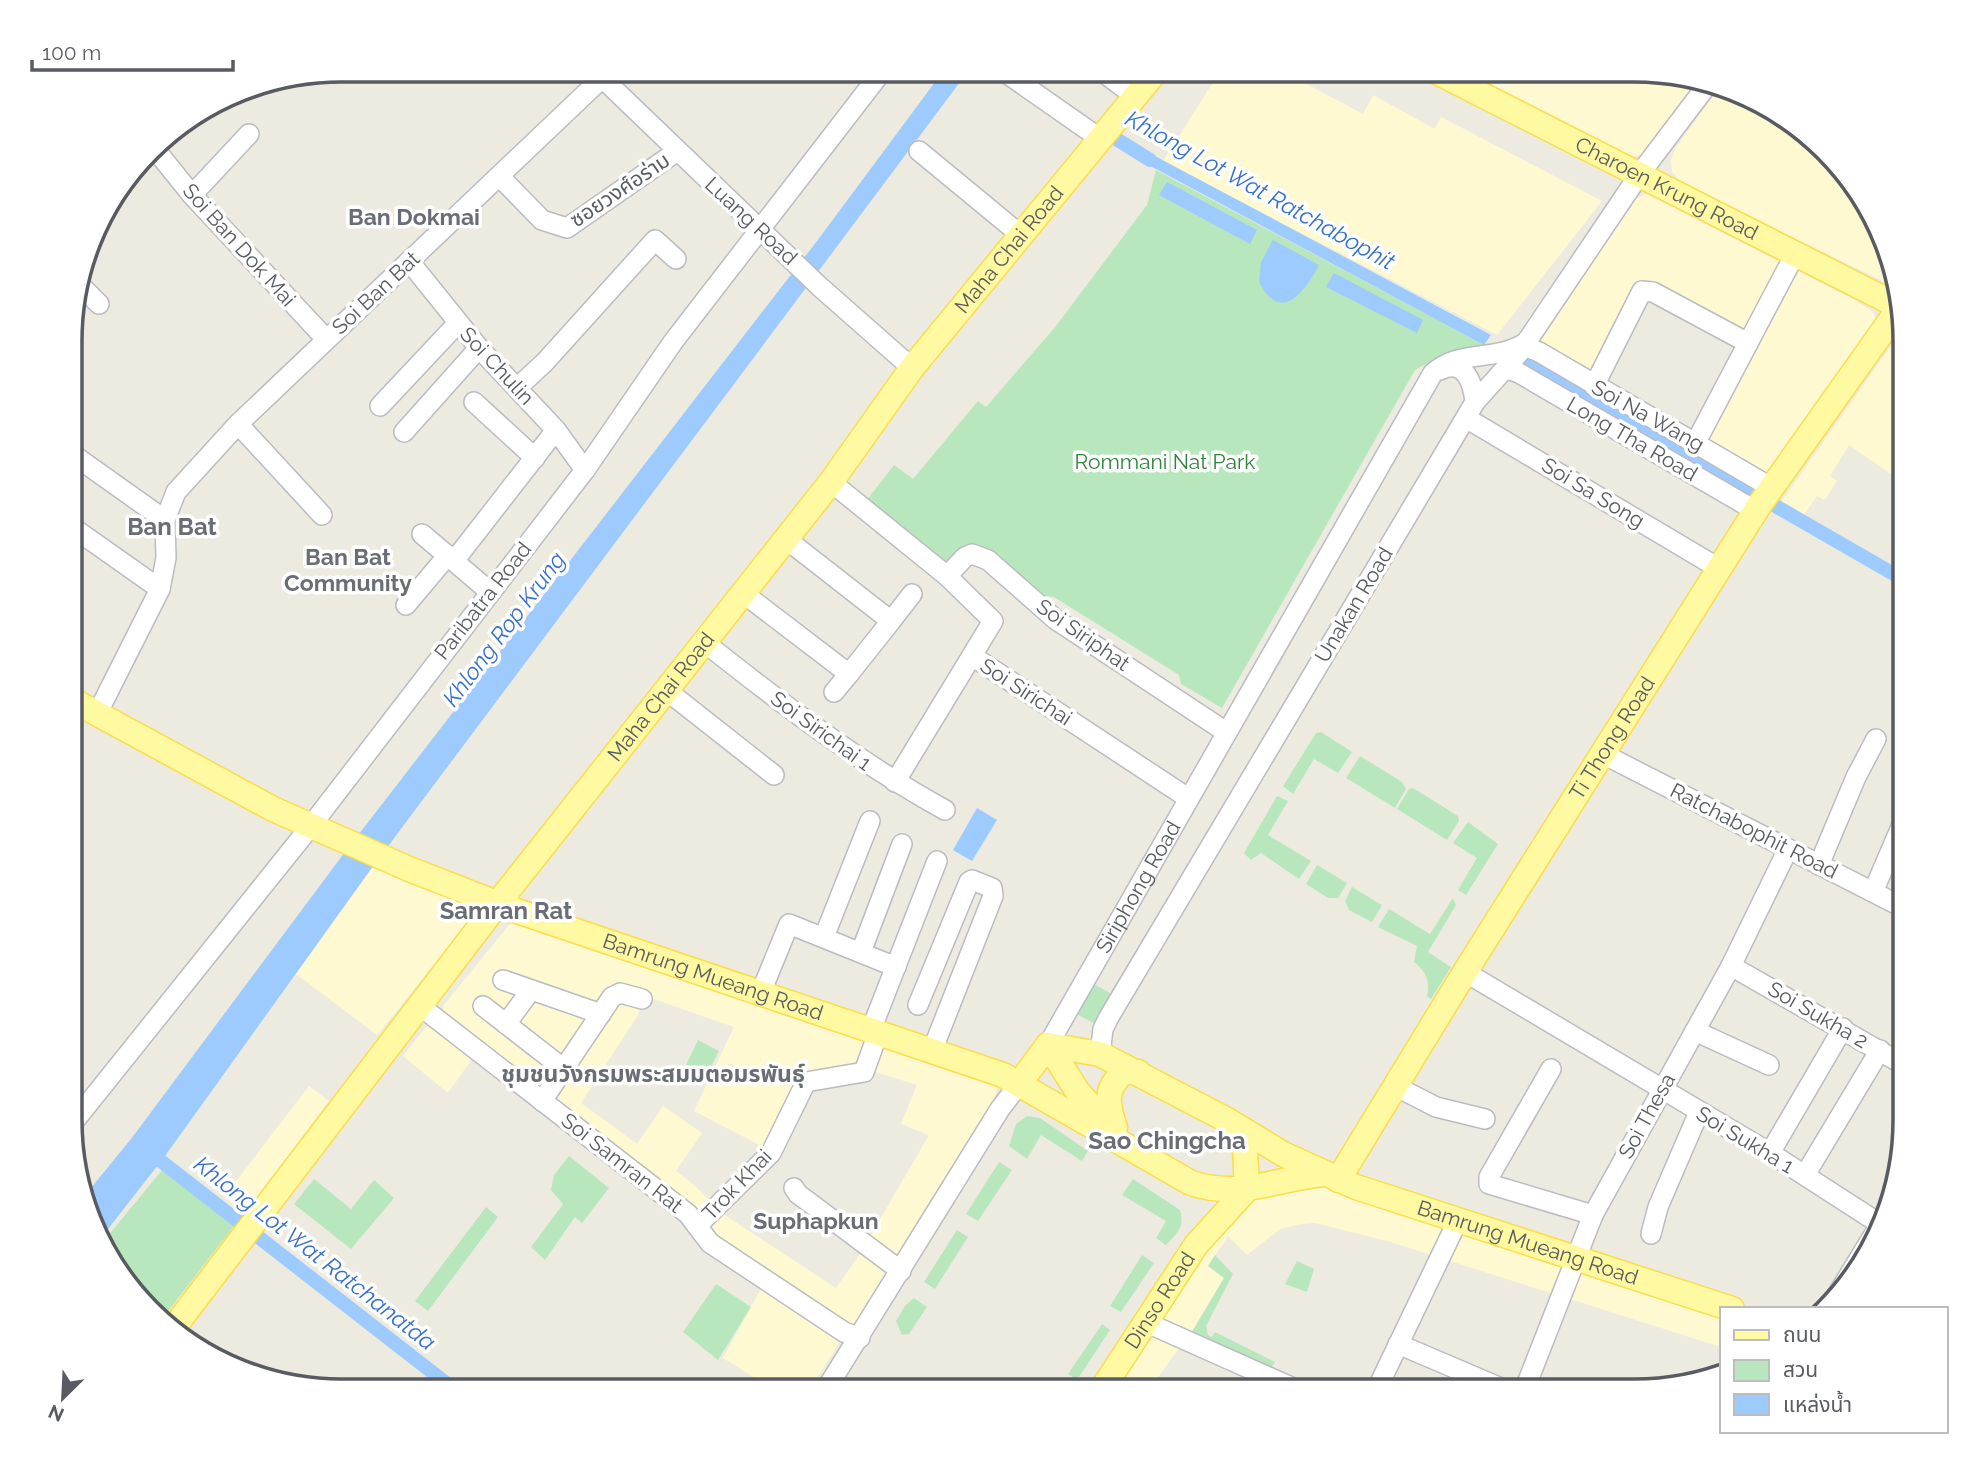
<svg xmlns="http://www.w3.org/2000/svg" width="1975" height="1461" viewBox="0 0 1975 1461" font-family="Raleway,'Noto Sans Thai',sans-serif">
<rect width="100%" height="100%" fill="#edebdf"/>
<path fill="#fff9d2" fill-rule="evenodd" d="M1221,70H1280L1363,114L1373,95L1435,129L1441,117L1602,201L1497,335L1163,161Z
M1454,70L1651,71L1701,82L1643,155L1630,157Z
M1720,87L1737,91L1799,126L1877,221L1895,287L1680,182L1672,171L1671,160L1676,147Z
M1646,194L1853,299L1872,311L1875,317L1873,327L1765,481L1703,443L1752,343L1650,288L1592,379L1538,342V331L1634,200Z
M1904,334V483L1849,445L1830,476L1837,481L1825,500L1817,496L1802,518L1781,502L1898,336Z
M373,866L466,903L472,914L470,920L377,1035L296,974Z
M523,921L997,1083L996,1095L855,1323L849,1326L729,1251L444,1019L443,1006L509,925ZM645,996L734,1027L694,1111L769,1150L806,1075L860,1067L917,1085L901,1124L929,1135L860,1254L836,1288L723,1214L693,1184L676,1171L702,1133L663,1106L637,1144L581,1103L638,1015Z
M432,1025L474,1056L448,1093L403,1056L425,1028Z
M309,1086L329,1101L245,1213L224,1197Z
M1321,1185L1721,1312V1347L1387,1241L1315,1223L1301,1224L1280,1229L1247,1255L1228,1236L1208,1266L1224,1278L1192,1331L1271,1369L1191,1332L1148,1391H1114L1196,1263L1250,1201L1263,1195Z
M764,1283L841,1340L809,1391H776L723,1358Z"/>
<path fill="#b8e7bd" d="M1156,170L1484,345L1444,354L1415,370L1222,708L1181,684L1179,675L1054,597L1044,596L974,549L943,568L863,505L894,465L913,479L978,401L986,407L1056,326L1147,205Z
M1321,732L1352,752L1338,773L1314,759L1293,794L1283,786L1316,733Z
M1360,756L1402,782L1406,789L1395,808L1346,778Z
M1413,788L1458,816L1459,821L1447,840L1397,809L1409,789Z
M1277,796L1288,801L1268,835L1311,861L1299,879L1261,853L1251,860L1244,853Z
M1468,822L1498,844L1466,895L1458,890L1477,858L1453,843Z
M1317,865L1347,883L1338,898H1328L1306,884Z
M1352,887L1382,905L1372,922L1349,910L1345,901Z
M1453,898L1456,905L1428,952L1451,967L1431,999L1427,996C1431,981 1426,972 1414,962L1417,946L1378,927L1389,909L1430,934Z
M1092,983L1112,994L1095,1024L1075,1013Z
M698,1040L719,1051L707,1075L686,1065Z
M1027,1116L1040,1118L1088,1151L1082,1161L1041,1135L1027,1159L1009,1146L1016,1124Z
M569,1156L609,1188L582,1223L575,1217L545,1260L531,1247L563,1204L551,1190L554,1175Z
M999,1162L1012,1170L978,1221L966,1214Z
M163,1169L234,1226L162,1319L106,1255L102,1243Z
M314,1179L351,1209L374,1180L394,1198L351,1249L294,1204Z
M1133,1179L1180,1210C1185,1227 1177,1233 1166,1245L1156,1238L1166,1221L1122,1195Z
M486,1207L498,1217L428,1311L415,1301Z
M957,1230L968,1237L935,1289L924,1282Z
M1142,1255L1154,1263L1121,1312L1110,1306Z
M1215,1255L1233,1274L1206,1326L1208,1335L1212,1337L1215,1332L1275,1362L1271,1369L1192,1332L1224,1278L1208,1266Z
M1297,1261L1314,1269L1307,1292L1285,1284Z
M716,1284L751,1307L718,1360L683,1332Z
M914,1298L927,1307L909,1334L902,1335L896,1321L905,1306Z
M1102,1324L1110,1330L1077,1380L1068,1374Z"/>
<path fill="#9dcaff" d="M944,70H969L371,869L165,1156L101,1238L86,1194L131,1139L342,856L817,241Z
M1138,147L1491,335L1484,345L1439,321L1130,155Z
M1167,182L1257,230L1250,244L1159,195Z
M1273,240L1319,265C1306,290 1281,326 1259,282L1261,262Z
M1334,273L1423,320L1417,333L1326,287Z
M977,808L997,820L972,861L953,850Z"/>
<g fill="none" stroke-linecap="round" stroke-linejoin="round">
<path stroke="#9dcaff" stroke-width="14" d="M1102,130L1150,160
M1529,364L1904,580
M148,1151L455,1390"/>
<g stroke="#babcc2" stroke-width="22">
<g id="minor">
<path d="M1002,70L1102,140"/>
<path d="M1100,70L1136,97"/>
<path d="M595,71L819,286L912,368"/>
<path d="M154,148L192,195L326,339"/>
<path d="M919,151L1022,236"/>
<path d="M499,176L542,220L567,228L676,152"/>
<path d="M192,195L249,134"/>
<path d="M409,261L479,348L556,430L585,470"/>
<path d="M79,284L99,304"/>
<path d="M1524,346L1539,352L1772,488"/>
<path d="M1507,369L1519,373L1756,511"/>
<path d="M1440,370C1465,358 1473,383 1475,402"/>
<path d="M1594,386L1642,291L1653,292L1748,343"/>
<path d="M517,388L545,362L655,240L676,259"/>
<path d="M474,402L535,458"/>
<path d="M380,406L458,323"/>
<path d="M1466,418L1720,569"/>
<path d="M238,424L322,515"/>
<path d="M404,432L479,348"/>
<path d="M1696,442L1795,254"/>
<path d="M72,454L165,520"/>
<path d="M831,482L947,576L993,621L895,782"/>
<path d="M72,527L160,589"/>
<path d="M422,534L489,591"/>
<path d="M454,561L556,430"/>
<path d="M947,576L965,557L972,554L988,560L1055,619L1226,732"/>
<path d="M743,593L849,674L891,621L786,539"/>
<path d="M406,605L448,555"/>
<path d="M891,621L912,594"/>
<path d="M704,642C782,704 858,762 945,810"/>
<path d="M972,656L1188,798"/>
<path d="M666,690L774,775"/>
<path d="M834,692L849,674"/>
<path d="M97,714L160,589L166,558L165,520L176,492L238,424L602,78"/>
<path d="M1603,754L1904,908"/>
<path d="M1819,865L1856,777L1876,739"/>
<path d="M1873,892L1904,820"/>
<path d="M824,937L870,821"/>
<path d="M861,952L902,844"/>
<path d="M1731,966L1904,1065"/>
<path d="M1465,972L1770,1153L1880,1224"/>
<path d="M503,980L601,1014"/>
<path d="M761,992L789,924L896,967"/>
<path d="M918,1005L969,882L972,880L992,888L993,896L932,1051"/>
<path d="M420,1006L688,1214L710,1243L844,1332L860,1338"/>
<path d="M483,1006L564,1069"/>
<path d="M506,1024L531,990"/>
<path d="M871,1030L937,861"/>
<path d="M1695,1031L1769,1065"/>
<path id="s1" d="M1048,1045L1433,373C1460,349 1495,362 1525,343"/>
<path d="M1100,1054L1103,1029L1109,1017L1475,402L1519,353L1639,175L1708,84"/>
<path d="M1551,1069L1489,1177V1184L1593,1215"/>
<path d="M1395,1086L1436,1107L1485,1119"/>
<path d="M542,1101L612,997L620,993L642,999"/>
<path d="M72,1124L310,827L585,470L673,342L883,70"/>
<path d="M1770,1153L1843,1028"/>
<path d="M1805,1175L1880,1050"/>
<path d="M794,1188L798,1194L901,1271"/>
<path d="M697,1226L771,1153L806,1082L864,1072L878,1033"/>
<path d="M1651,1234L1658,1207L1699,1112"/>
<path d="M1837,1295L1889,1210"/>
<path d="M1145,1322L1300,1391"/>
<path d="M1398,1344L1508,1391"/>
<path d="M825,1391L1000,1109L1019,1084"/>
<path d="M1376,1391L1458,1220"/>
<path d="M1524,1391L1593,1215L1731,966L1788,849"/>
</g>
</g>
<g stroke="#fddc48" stroke-width="27">
<g id="major">
<path id="s2" d="M1433,70L1900,307"/>
<path id="s3" d="M72,700L273,809L409,869L517,911L1003,1075L1191,1183C1239,1199 1275,1179 1323,1174"/>
<path id="s4" d="M1048,1045L1100,1054L1227,1120L1283,1154L1356,1187L1732,1309"/>
<path d="M1048,1045L1078,1092L1107,1125"/>
<path d="M1019,1084L1048,1045"/>
<path d="M1230,1125L1245,1149L1247,1189"/>
<path d="M1115,1128C1107,1103 1104,1091 1123,1072H1138"/>
<path id="s5" d="M1338,1180L1465,972L1758,507L1900,307"/>
<path id="s6" d="M172,1330L498,903L831,482L912,368L1157,70"/>
<path id="s7" d="M1101,1391L1196,1245L1247,1189"/>
</g>
</g>
<use href="#minor" stroke="#fff" stroke-width="19"/>
<use href="#major" stroke="#fff9a2" stroke-width="24"/>
</g>
<g text-anchor="middle" stroke-width="7" stroke-linejoin="round" paint-order="stroke">
<g font-size="21" fill="#585b62" stroke="#fff">
<text dy="7" stroke="none"><textPath href="#s2" startOffset="262">Charoen Krung Road</textPath></text>
<text transform="translate(620 190) rotate(-34)" y="7">ซอยวงศ์อร่าม</text>
<text transform="translate(751 221) rotate(43)" y="7">Luang Road</text>
<text transform="translate(239 245) rotate(48)" y="7">Soi Ban Dok Mai</text>
<text dy="7" stroke="none"><textPath href="#s6" startOffset="1367">Maha Chai Road</textPath></text>
<text transform="translate(376 293) rotate(-43)" y="7">Soi Ban Bat</text>
<text transform="translate(497 366) rotate(47)" y="7">Soi Chulin</text>
<text transform="translate(1648 416) rotate(29)" y="7">Soi Na Wang</text>
<text transform="translate(1632 439) rotate(30)" y="7">Long Tha Road</text>
<text transform="translate(1593 493) rotate(31)" y="7">Soi Sa Song</text>
<text transform="translate(483 601) rotate(-52)" y="7">Paribatra Road</text>
<text transform="translate(1354 605) rotate(-59)" y="7">Unakan Road</text>
<text transform="translate(1083 635) rotate(35)" y="7">Soi Siriphat</text>
<text transform="translate(1026 692) rotate(33)" y="7">Soi Sirichai</text>
<text dy="7" stroke="none"><textPath href="#s6" startOffset="800">Maha Chai Road</textPath></text>
<text transform="translate(821 731) rotate(36)" y="7">Soi Sirichai 1</text>
<text dy="7" stroke="none"><textPath href="#s5" startOffset="520">Ti Thong Road</textPath></text>
<text transform="translate(1754 831) rotate(27)" y="7">Ratchabophit Road</text>
<text dy="7" stroke="none"><textPath href="#s1" startOffset="182">Siriphong Road</textPath></text>
<text dy="7" stroke="none"><textPath href="#s3" startOffset="700">Bamrung Mueang Road</textPath></text>
<text transform="translate(1818 1015) rotate(30)" y="7">Soi Sukha 2</text>
<text transform="translate(1647 1116) rotate(-61)" y="7">Soi Thesa</text>
<text transform="translate(1745 1140) rotate(31)" y="7">Soi Sukha 1</text>
<text transform="translate(622 1163) rotate(38)" y="7">Soi Samran Rat</text>
<text transform="translate(737 1185) rotate(-46)" y="7">Trok Khai</text>
<text dy="7" stroke="none"><textPath href="#s4" startOffset="522">Bamrung Mueang Road</textPath></text>
<text dy="7" stroke="none"><textPath href="#s7" startOffset="108">Dinso Road</textPath></text>
</g>
<g font-size="21" fill="#2d853a" stroke="#fff">
<text x="1165" y="469">Rommani Nat Park</text>
</g>
<g font-size="23" font-style="italic" fill="#3670cc" stroke="#fff">
<text transform="translate(1260 190) rotate(29)" y="8">Khlong Lot Wat Ratchabophit</text>
<text transform="translate(504 629) rotate(-53)" y="8">Khlong Rop Krung</text>
<text transform="translate(315 1253) rotate(38)" y="8">Khlong Lot Wat Ratchanatda</text>
</g>
<g font-size="23" font-weight="bold" fill="#696d74" stroke="#fff">
<text x="414" y="225">Ban Dokmai</text>
<text x="348" y="565">Ban Bat<tspan x="348" dy="26">Community</tspan></text>
<text x="653" y="1082">ชุมชนวังกรมพระสมมตอมรพันธุ์</text>
<text x="816" y="1229">Suphapkun</text>
</g>
<g font-size="24" font-weight="bold" fill="#696d74" stroke="#fff">
<text x="172" y="535">Ban Bat</text>
<text x="506" y="919">Samran Rat</text>
<text x="1167" y="1149">Sao Chingcha</text>
</g>
</g>
<path d="M0 0H1975V1461H0ZM341 82H1634A259 259 0 0 1 1893 341V1120A259 259 0 0 1 1634 1379H341A259 259 0 0 1 82 1120V341A259 259 0 0 1 341 82Z" fill="#fff" fill-rule="evenodd"/>
<path fill="none" stroke="#585b62" stroke-width="3.5" d="M341 82H1634A259 259 0 0 1 1893 341V1120A259 259 0 0 1 1634 1379H341A259 259 0 0 1 82 1120V341A259 259 0 0 1 341 82Z"/>
<rect x="1720" y="1307" width="228" height="126" fill="#ffffff" stroke="#bcbdc0" stroke-width="2"/>
<rect x="1734" y="1330" width="35" height="10" fill="#fff9a2" stroke="#bcbdc0" stroke-width="2"/>
<text x="1783" y="1342" font-size="21" fill="#585b62">ถนน</text>
<rect x="1734" y="1360" width="35" height="21" fill="#b8e7bd" stroke="#bcbdc0" stroke-width="2"/>
<text x="1783" y="1377" font-size="21" fill="#585b62">สวน</text>
<rect x="1734" y="1394" width="35" height="21" fill="#9dcaff" stroke="#bcbdc0" stroke-width="2"/>
<text x="1783" y="1412" font-size="21" fill="#585b62">แหล่งน้ำ</text>
<g transform="translate(63 1398) rotate(204)" stroke="#ffffff" stroke-width="5" paint-order="stroke">
<path d="M0-5L12 26L0 18L-12 26Z" fill="#585b62"/>
<text y="-10" font-size="19" font-weight="bold" text-anchor="middle" fill="#585b62">N</text>
</g>
<path d="M32 60v10h201v-10" fill="none" stroke="#585b62" stroke-width="3.5"/>
<text x="42" y="60" font-size="21" fill="#585b62" stroke="#ffffff" stroke-width="5" paint-order="stroke">100 m</text>
</svg>
